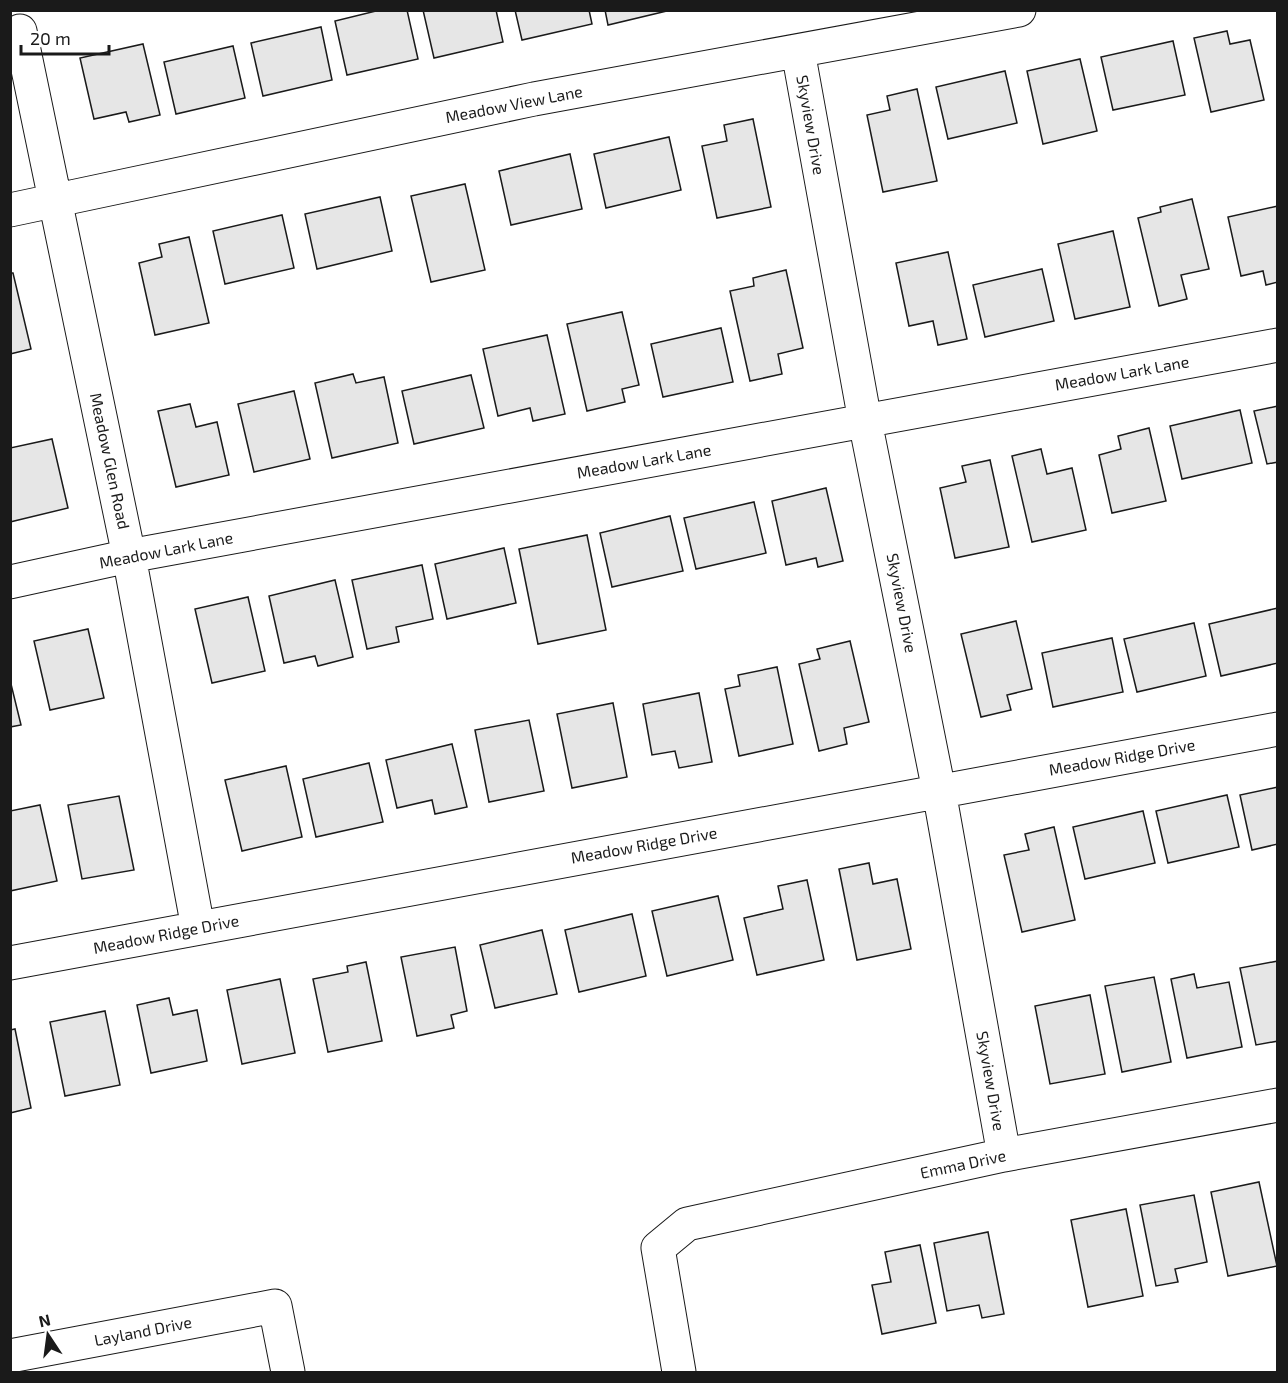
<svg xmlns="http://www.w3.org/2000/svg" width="1288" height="1383" viewBox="0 0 1288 1383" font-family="'Exo 2',sans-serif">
<rect width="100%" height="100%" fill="#fff"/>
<path fill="#e6e6e6" stroke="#1a1a1a" stroke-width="1.5" d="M380,10H407L418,59L347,75L335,21Z
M423,10H496L503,42L434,58Z
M515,10H589L592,24L522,40Z
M605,10H671L608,25Z
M321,27L332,80L263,96L251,43Z
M1227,31L1230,44L1250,40L1264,100L1211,112L1194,38Z
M1173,41L1185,95L1113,110L1101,57Z
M143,44L160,115L129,122L126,112L94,119L80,58Z
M233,46L245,98L176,114L164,62Z
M1080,59L1097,131L1043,144L1027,71Z
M1005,71L1017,123L948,139L936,87Z
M917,89L937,181L883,192L867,115L890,110L887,96Z
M753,119L771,207L717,218L702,146L727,141L724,125Z
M669,137L681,190L606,208L594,154Z
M570,154L582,209L511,225L499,171Z
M465,184L485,270L431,282L411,196Z
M380,197L392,251L317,269L305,214Z
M1192,199L1209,269L1181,275L1187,299L1159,306L1138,218L1161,212L1160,207Z
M1278,206V282L1266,285L1263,271L1241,276L1228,217Z
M282,215L294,268L225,284L213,231Z
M1113,231L1130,307L1075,319L1058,244Z
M189,237L209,323L155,335L139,263L162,257L159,244Z
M948,252L967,339L938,345L933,321L909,326L896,263Z
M1042,269L1054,321L985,337L973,285Z
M786,270L803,348L778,354L782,374L750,381L730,291L754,286L753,278Z
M10,273H13L31,349L10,354Z
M622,312L639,385L622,389L625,402L587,411L567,324Z
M721,328L733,382L663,397L651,344Z
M547,335L565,414L533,421L530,408L498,416L483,349Z
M353,374L356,383L384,377L398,443L332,458L315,383Z
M471,375L484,428L414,444L402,391Z
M294,391L310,459L254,472L238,404Z
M190,404L196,427L217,422L229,475L176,487L158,411Z
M1278,406V462L1267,464L1254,411Z
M1240,410L1252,463L1182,479L1170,426Z
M1149,428L1166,501L1112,513L1099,455L1121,449L1118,436Z
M52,439L68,508L10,522V448Z
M1041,449L1047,474L1072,468L1086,530L1032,542L1012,456Z
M990,460L1009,547L955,558L940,488L966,482L962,466Z
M826,488L843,561L818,567L816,558L786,565L772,501Z
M754,502L766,553L696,569L684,518Z
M670,516L683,571L612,587L600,533Z
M587,535L606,630L538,644L519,549Z
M504,548L516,603L447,619L435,564Z
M422,565L433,619L396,627L399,642L367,649L352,580Z
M335,580L353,657L318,666L315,656L284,663L269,596Z
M248,597L265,671L212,683L195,609Z
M1278,608V663L1221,676L1209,624Z
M1016,621L1032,689L1007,695L1011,710L981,717L961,634Z
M1194,623L1206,676L1137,692L1124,639Z
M88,629L104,698L50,710L34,641Z
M1112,638L1123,692L1053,707L1042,653Z
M850,641L869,722L844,728L847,744L819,751L799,664L820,659L817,649Z
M777,667L793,744L739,756L725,689L740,686L738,675Z
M10,680L21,725L10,727Z
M699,693L712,762L679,768L675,751L652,755L643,704Z
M613,703L627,777L572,788L557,714Z
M529,720L544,791L489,802L475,730Z
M452,744L467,807L435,814L432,800L397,808L386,760Z
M369,763L383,822L316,837L303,779Z
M286,766L302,837L242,851L225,780Z
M1278,787V844L1252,850L1240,795Z
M1227,795L1239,847L1168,863L1156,811Z
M119,796L134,870L82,879L68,805Z
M40,805L57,881L10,891V811Z
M1143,811L1155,863L1085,879L1073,827Z
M1054,827L1075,920L1022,932L1004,855L1029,850L1025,834Z
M869,863L873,884L897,879L911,949L857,960L839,869Z
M807,880L824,960L757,975L744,918L783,909L778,886Z
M718,896L733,960L667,976L652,911Z
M632,914L646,976L579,992L565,930Z
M542,930L557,994L495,1008L480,945Z
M455,947L467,1011L451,1015L454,1028L417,1036L401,957Z
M1278,961V1041L1256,1045L1240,968Z
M366,962L382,1041L328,1052L313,979L348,972L347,966Z
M1194,974L1197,988L1229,982L1242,1047L1187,1058L1171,979Z
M1154,977L1171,1062L1122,1072L1105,986Z
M280,979L295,1053L242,1064L227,990Z
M1090,995L1105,1074L1050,1084L1035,1006Z
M169,998L173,1015L197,1010L207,1061L151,1073L137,1005Z
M105,1011L120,1085L65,1096L50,1022Z
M15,1029L31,1108L10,1113V1030Z
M1259,1182L1277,1266L1228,1276L1211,1192Z
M1194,1195L1207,1262L1175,1269L1178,1282L1156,1286L1140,1205Z
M1126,1209L1143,1296L1088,1307L1071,1220Z
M988,1232L1004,1314L982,1318L979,1305L947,1311L934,1243Z
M920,1245L936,1323L882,1334L872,1285L891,1282L885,1252Z"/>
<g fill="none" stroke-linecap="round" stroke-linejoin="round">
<g stroke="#1a1a1a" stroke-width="35">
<path id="minor" d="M20,31L129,556L198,928
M798,51L865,421L939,791L1004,1155
M10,210L534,99L1019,10
M10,582L129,556L1278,345
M10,963L1278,729
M10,1356L275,1306L288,1372
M679,1372L658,1248L687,1224L1004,1155L1278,1105"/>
</g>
<use href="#minor" stroke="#fff" stroke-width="33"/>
</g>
<g text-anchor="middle" stroke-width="4.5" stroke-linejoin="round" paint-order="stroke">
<g font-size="16" fill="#1a1a1a" stroke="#fff">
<text transform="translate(514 104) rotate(-11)" y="6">Meadow View Lane</text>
<text transform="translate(811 125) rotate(80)" y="6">Skyview Drive</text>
<text transform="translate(1122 373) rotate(-10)" y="6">Meadow Lark Lane</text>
<text transform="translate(110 461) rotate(78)" y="6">Meadow Glen Road</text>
<text transform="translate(644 461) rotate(-10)" y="6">Meadow Lark Lane</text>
<text transform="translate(166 550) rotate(-11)" y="6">Meadow Lark Lane</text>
<text transform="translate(902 603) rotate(79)" y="6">Skyview Drive</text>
<text transform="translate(1122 757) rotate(-10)" y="6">Meadow Ridge Drive</text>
<text transform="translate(644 845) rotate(-10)" y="6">Meadow Ridge Drive</text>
<text transform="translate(166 934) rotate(-11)" y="6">Meadow Ridge Drive</text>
<text transform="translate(991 1081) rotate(80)" y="6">Skyview Drive</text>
<text transform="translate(963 1164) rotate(-12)" y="6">Emma Drive</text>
<text transform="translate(143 1331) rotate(-11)" y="6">Layland Drive</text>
</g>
</g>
<rect width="1288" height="1383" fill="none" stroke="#1a1a1a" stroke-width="24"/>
<g transform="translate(48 1335) rotate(347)" stroke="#ffffff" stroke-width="4.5" paint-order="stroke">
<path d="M0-4.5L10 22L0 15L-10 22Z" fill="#1a1a1a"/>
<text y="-9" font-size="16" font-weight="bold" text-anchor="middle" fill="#1a1a1a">N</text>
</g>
<path d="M21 45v9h88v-9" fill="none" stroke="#1a1a1a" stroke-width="3"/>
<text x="30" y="45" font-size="18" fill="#1a1a1a" stroke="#ffffff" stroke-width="4.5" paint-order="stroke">20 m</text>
</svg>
